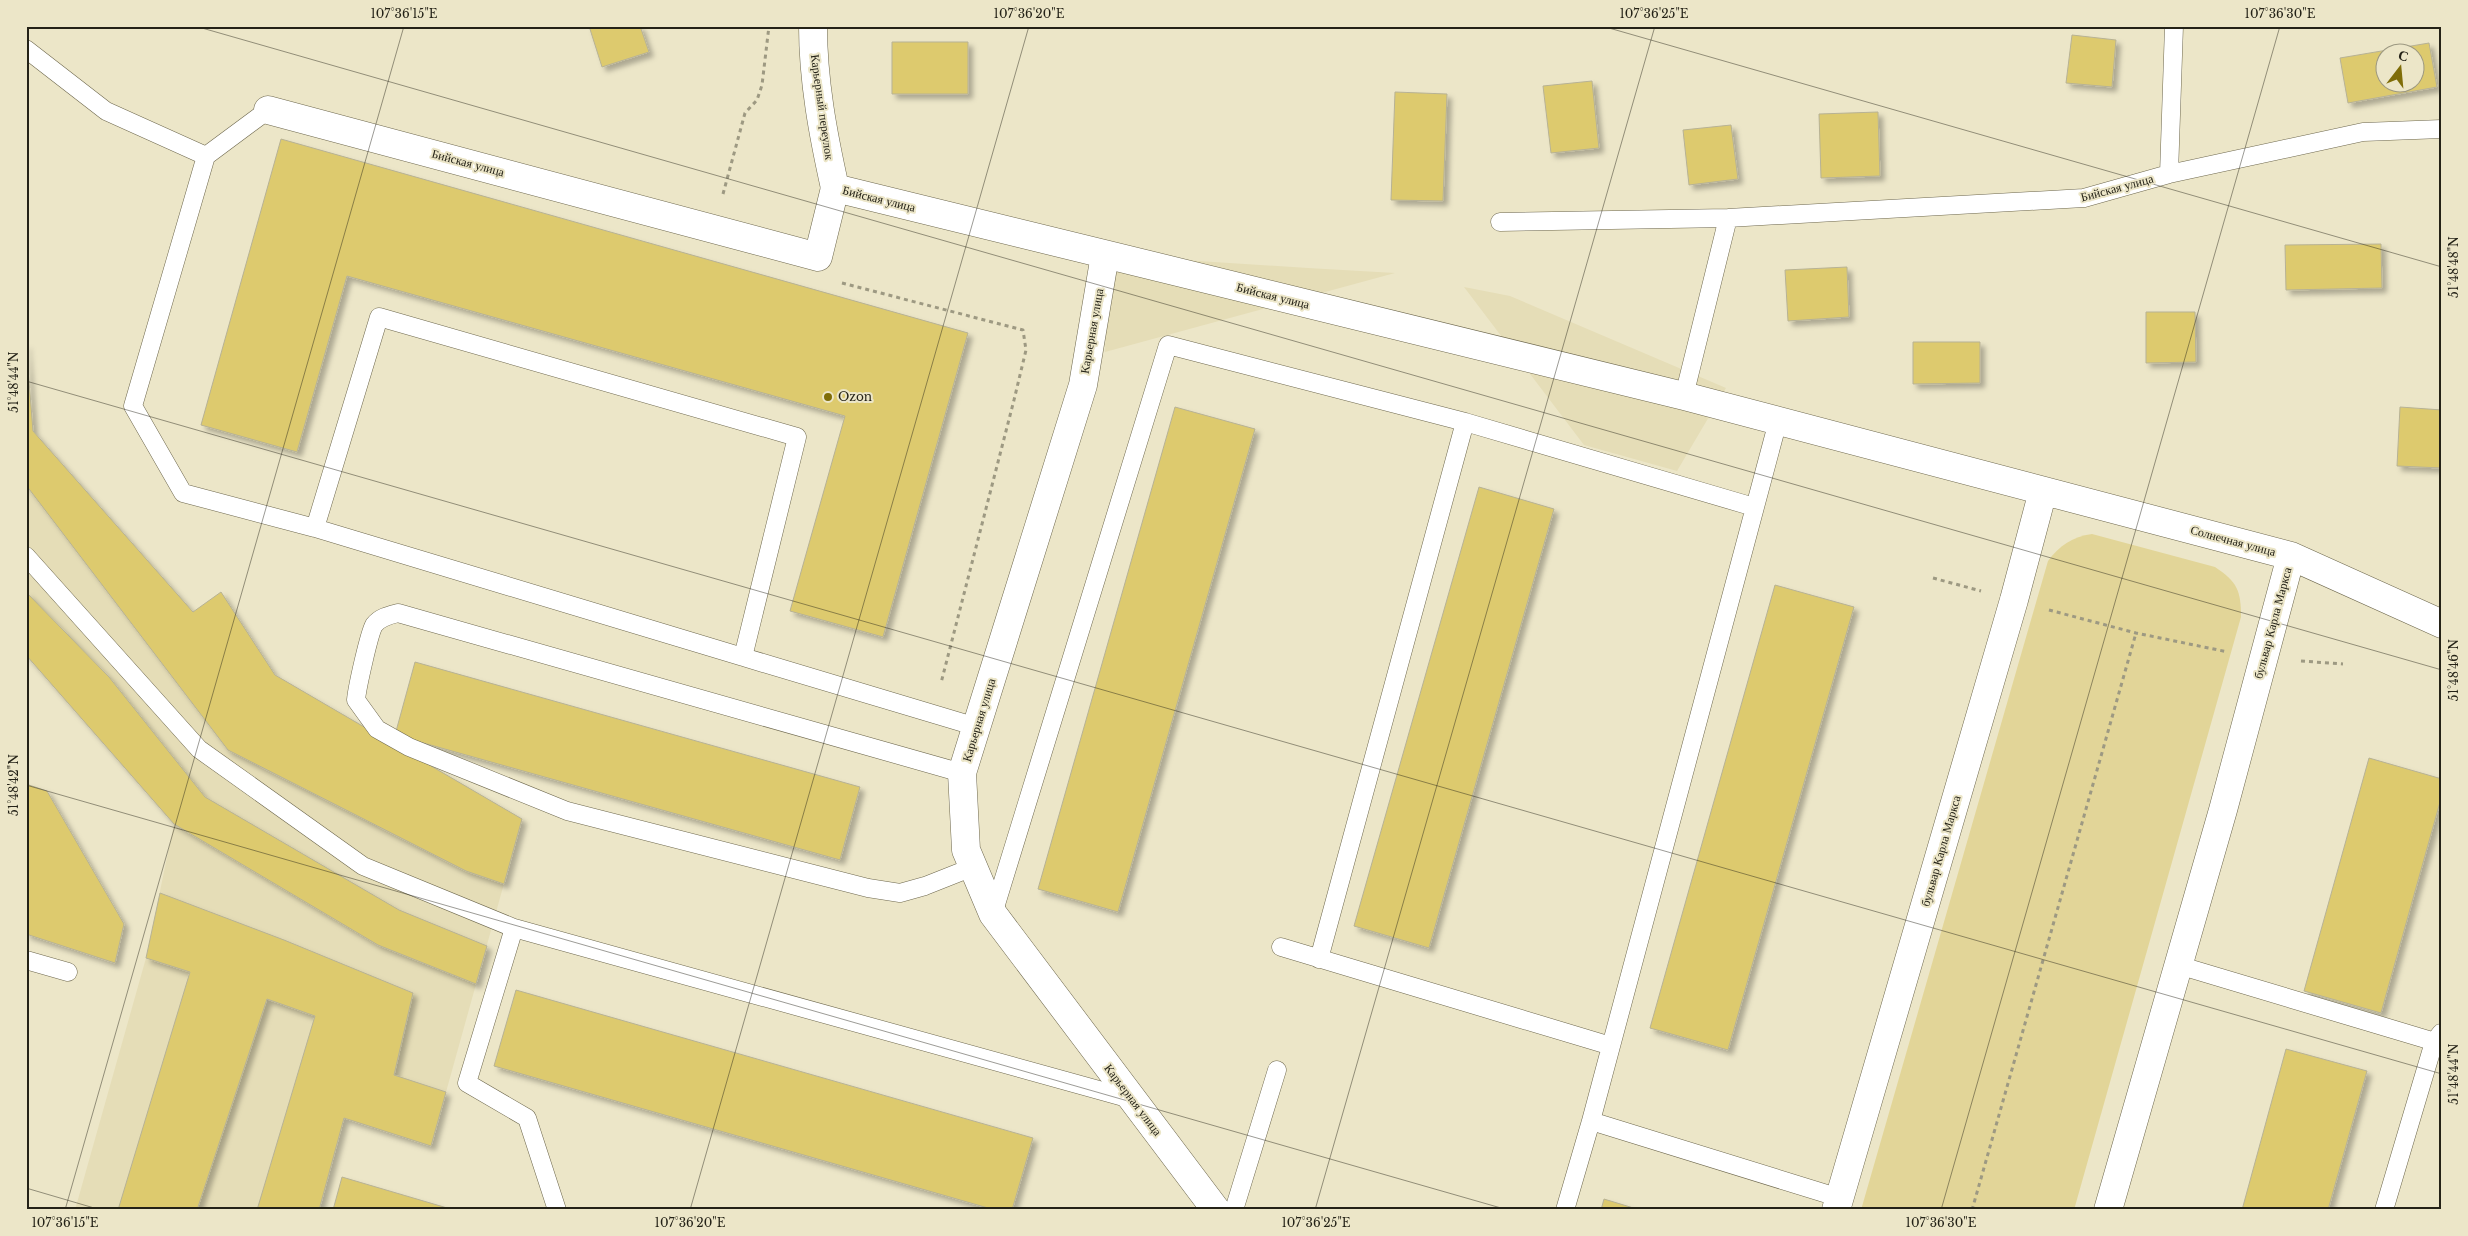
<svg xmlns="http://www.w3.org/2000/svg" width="2468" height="1236" viewBox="0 0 2468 1236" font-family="'Libre Baskerville',serif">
<defs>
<filter id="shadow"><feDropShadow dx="4.5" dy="4.5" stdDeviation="2.5" flood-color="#0004"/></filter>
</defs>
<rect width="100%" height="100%" fill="#ece6c8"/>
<path fill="#e5ddb7" d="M1105,255L1308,268L1395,273L1105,352L1108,286Z
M1464,287L1510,296L1726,388L1677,471L1584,445Z
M26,344L33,431L193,612L221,592L275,675L522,819L431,1146L344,1118L319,1210H75L146,958L174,824L26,655Z"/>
<path fill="#e2d598" d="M2092,534L2215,567C2237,582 2241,590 2241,617L2074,1210H1861L2048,561C2060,545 2072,537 2092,534Z"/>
<path fill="#ddca6e" stroke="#b7b295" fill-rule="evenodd" filter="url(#shadow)" d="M589,26H640L649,52L602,67Z
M2072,35L2116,40L2112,87L2066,83Z
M892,42H968V94H892Z
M2429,43L2437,87L2348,103L2340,58ZM2386,52H2416V82H2386Z
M1592,81L1599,148L1551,153L1543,86Z
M1395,92L1447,94L1443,201L1391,200Z
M1878,112L1880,176L1821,178L1819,114Z
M1731,125L1738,179L1689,185L1683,130Z
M281,139L968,333L883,637L790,611L845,416L347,276L297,452L201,425Z
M2381,244L2382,288L2286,290L2285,245Z
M1847,267L1849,317L1788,321L1785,270Z
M2146,312H2195L2196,362L2146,363Z
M1913,342H1980V383L1913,384Z
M26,344L33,431L193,612L221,592L275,675L522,819L504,884L466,871L228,750L26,485Z
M1175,407L1255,429L1118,912L1038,889Z
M2400,407L2442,410V468L2397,466Z
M1479,487L1554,509L1429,948L1354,926Z
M1775,585L1854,607L1728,1050L1650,1028Z
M26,592L109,677L205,797L399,910L487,946L476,984L378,945L174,824L26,655Z
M415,662L860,787L840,860L395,735Z
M2369,758L2442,779V795L2381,1013L2304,991Z
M26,784L47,791L124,924L115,963L26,934Z
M160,893L284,940L413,993L394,1075L446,1092L431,1146L344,1118L319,1210H257L315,1016L267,999L197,1210H118L190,972L146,958Z
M516,990L1033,1138L1012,1210H995L494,1066Z
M2286,1049L2367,1071L2328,1210H2242Z
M342,1177L454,1210H333Z
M1604,1199L1640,1210H1601Z"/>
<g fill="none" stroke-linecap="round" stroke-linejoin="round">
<g stroke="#6e684e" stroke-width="19">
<path id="service" d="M26,49L106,111L206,156
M268,110L206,156L133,406L183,493L315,528L743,657L797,437L379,317L315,528
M2169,174L2174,26
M1500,222L1728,218L2084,198L2169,174L2363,132L2442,129
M1684,396L1728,218
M1778,421L1591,1121L1840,1198
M26,556L199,749L363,866L514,928
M743,657L977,727
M962,773L398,613C390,615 380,617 374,625C369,634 357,688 356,700L377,729L409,747L567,811L868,888L900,893L925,886L973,867
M993,914L1168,345L1465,422L1754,507
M1281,947L1611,1046
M1319,959L1465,422
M26,960L68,972
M2178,965L2442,1044
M557,1210L527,1118L467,1083L514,928L1131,1099
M1234,1210L1277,1070
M1565,1210L1591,1121
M2384,1210L2434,1042L2441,1033"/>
</g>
<g stroke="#6e684e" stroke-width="29">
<path id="minor" d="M268,110L818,257L835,188
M1105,255L1083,385L962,773L966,850L993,914L1216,1210"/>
</g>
<g stroke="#6e684e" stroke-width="29">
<path id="tertiary" d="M813,26C813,81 823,134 835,188L1684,396L2291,556L2442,624
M1836,1210L2014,600L2043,491
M2108,1210L2223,810L2291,556"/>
</g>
<path stroke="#9d9982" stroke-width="3" stroke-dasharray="4 4" stroke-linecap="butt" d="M723,194L745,113L757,100L762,85L769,26
M842,283L1023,330L1026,350L1014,400L941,683
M1933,578L1981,591
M2049,610L2136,633L2228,652
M2301,661L2343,664
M1972,1210L2136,633"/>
<use href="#service" stroke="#fff" stroke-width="18"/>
<use href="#minor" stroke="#fff" stroke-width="28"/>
<use href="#tertiary" stroke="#fff" stroke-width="28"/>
</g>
<path fill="none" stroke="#242217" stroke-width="1" stroke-opacity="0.45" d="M195,26L2442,670M1602,26L2442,267M26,381L2442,1074M26,785L1508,1210M26,1188L101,1210M65,1210L404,26M690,1210L1029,26M1315,1210L1655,26M1941,1210L2280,26"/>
<circle fill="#7f6d08" stroke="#ece6c8" stroke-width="2" cx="828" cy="397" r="5"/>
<g text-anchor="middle" stroke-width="4" stroke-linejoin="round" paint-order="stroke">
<g font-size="12" fill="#242217" stroke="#ece6c8">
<text transform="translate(822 107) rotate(82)" y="4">Карьерный переулок</text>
<text transform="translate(468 163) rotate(15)" y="4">Бийская улица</text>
<text transform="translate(2117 188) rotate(-15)" y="4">Бийская улица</text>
<text transform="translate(879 199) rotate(14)" y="4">Бийская улица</text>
<text transform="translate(1273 296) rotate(14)" y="4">Бийская улица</text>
<text transform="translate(1092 331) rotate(-80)" y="4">Карьерная улица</text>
<text transform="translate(2233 541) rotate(15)" y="4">Солнечная улица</text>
<text transform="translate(2273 623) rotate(-75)" y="4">бульвар Карла Маркса</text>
<text transform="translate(979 720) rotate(-73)" y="4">Карьерная улица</text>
<text transform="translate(1941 851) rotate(-74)" y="4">бульвар Карла Маркса</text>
<text transform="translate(1133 1100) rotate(53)" y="4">Карьерная улица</text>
</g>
<g font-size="12" fill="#242217" stroke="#ece6c8" text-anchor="start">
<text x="838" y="401">Ozon</text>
</g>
</g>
<rect width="2468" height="1236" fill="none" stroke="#ece6c8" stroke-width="55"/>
<g transform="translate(2400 68) rotate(16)"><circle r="24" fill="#ece6c8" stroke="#9c9881"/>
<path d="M0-4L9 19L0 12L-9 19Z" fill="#7f6d08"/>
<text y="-8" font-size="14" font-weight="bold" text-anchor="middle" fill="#242217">С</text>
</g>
<rect x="28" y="28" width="2412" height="1180" fill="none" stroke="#242217" stroke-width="2"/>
<g font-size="12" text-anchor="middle" fill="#242217">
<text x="404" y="18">107°36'15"E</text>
<text x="1029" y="18">107°36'20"E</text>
<text x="1654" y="18">107°36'25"E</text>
<text x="2280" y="18">107°36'30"E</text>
<text transform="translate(2454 267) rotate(-90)" y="4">51°48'48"N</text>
<text transform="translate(14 382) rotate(-90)" y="4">51°48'44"N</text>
<text transform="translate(2454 670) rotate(-90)" y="4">51°48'46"N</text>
<text transform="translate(14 785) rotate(-90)" y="4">51°48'42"N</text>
<text transform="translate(2454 1074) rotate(-90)" y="4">51°48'44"N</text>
<text x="65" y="1227">107°36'15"E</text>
<text x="690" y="1227">107°36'20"E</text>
<text x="1316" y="1227">107°36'25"E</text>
<text x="1941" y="1227">107°36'30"E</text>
</g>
</svg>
